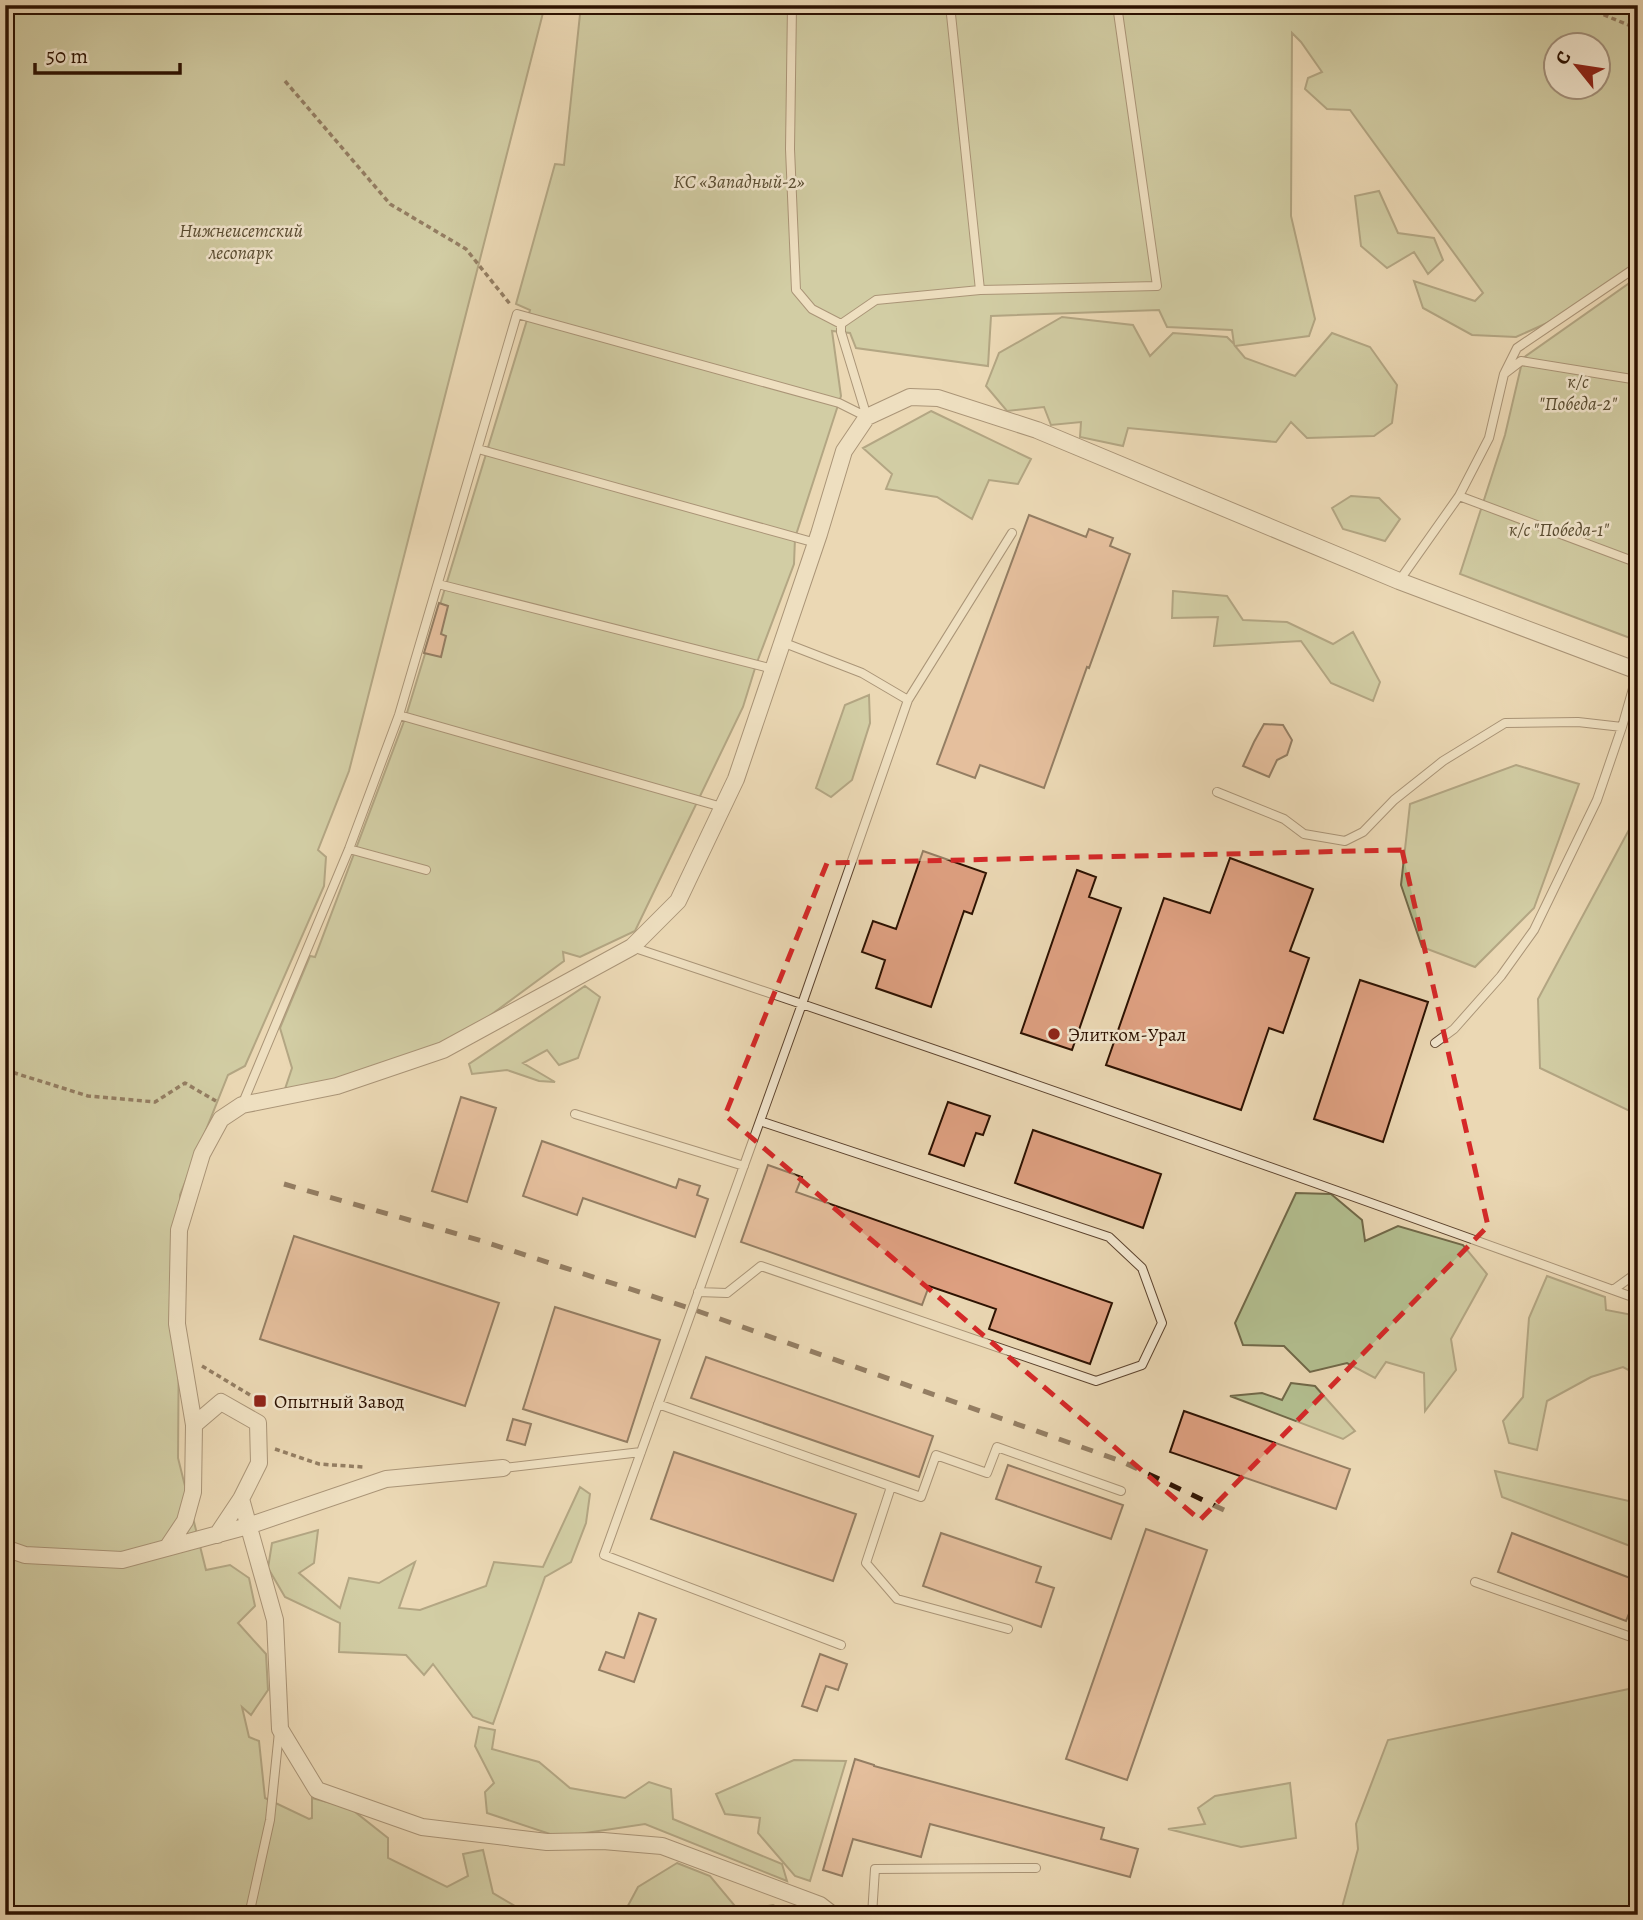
<svg xmlns="http://www.w3.org/2000/svg" width="1643" height="1920" viewBox="0 0 1643 1920" font-family="Alegreya,serif">
<rect width="100%" height="100%" fill="#ebd8b4"/>
<filter id="stains"><feTurbulence type="fractalNoise" baseFrequency=".00286" numOctaves="4"/><feColorMatrix values="0 0 0 0 .2 0 0 0 0 .09 0 0 0 0 .02 0 0 0 .5 -.17"/></filter>
<radialGradient id="worn" r=".72"><stop offset=".6" stop-color="#630" stop-opacity="0"/><stop offset="1" stop-color="#630" stop-opacity=".3"/></radialGradient>
<path fill="#b3bf90" stroke="#706848" stroke-width="2" fill-rule="evenodd" d="M5,5H545L349,771L318,850L326,857L324,886L245,1066L228,1075L180,1195L178,1458L206,1570L230,1565L249,1578L255,1606L238,1623L266,1654L268,1690L251,1715L242,1707L249,1737L259,1741L265,1798L309,1819L312,1818V1798L350,1808L388,1838V1858L447,1887L468,1876L463,1854L483,1850L493,1893L530,1915H5Z
M581,5H1638V268L1565,315L1516,337L1472,335L1423,308L1414,281L1475,301L1483,293L1350,110L1327,109L1305,89L1308,78L1322,72L1301,42L1292,33L1291,216L1315,319L1309,336L1235,346L1245,358L1295,376L1332,333L1370,347L1397,385L1392,423L1374,436L1307,438L1291,422L1276,442L1128,428L1123,446L1080,437L1081,422L1051,425L1044,407L1007,411L986,386L999,353L1062,317L1133,325L1150,356L1173,333L1227,337L1234,344L1232,330L1167,327L1159,310L991,316L988,366L856,348L850,333L832,331L841,396L795,538L794,564L756,665L743,707L635,931L580,957L563,952L564,961L465,1034L341,1079L285,1089L292,1068L280,1028L310,956L315,957L406,716L530,310L516,304L555,164L564,165ZM1556,46H1598V88H1556Z
M1379,191L1398,233L1434,238L1443,260L1428,274L1414,252L1387,268L1361,246L1355,196Z
M1638,277V641L1460,574L1505,435L1523,358Z
M931,411L1031,459L1018,484L989,480L972,519L937,497L886,489L892,474L863,448Z
M1351,496L1379,498L1400,519L1385,541L1343,529L1332,508Z
M1173,591L1227,596L1243,620L1287,622L1333,644L1353,632L1380,682L1373,701L1331,683L1301,641L1214,646L1218,617L1172,618Z
M869,695L870,723L852,780L831,797L816,788L845,705Z
M1516,765L1579,784L1534,908L1475,967L1422,947L1401,885L1410,804Z
M1638,813V1115L1540,1068L1538,999Z
M585,986L600,997L578,1058L559,1065L547,1050L523,1063L555,1082L539,1081L507,1070L472,1074L469,1064Z
M1296,1193L1331,1194L1362,1220L1365,1241L1398,1226L1463,1245L1487,1274L1451,1339L1456,1370L1425,1411L1424,1373L1386,1362L1375,1378L1347,1363L1310,1372L1284,1346L1243,1345L1235,1323Z
M1547,1276L1605,1297L1606,1310L1638,1316V1375L1623,1367L1591,1377L1547,1401L1537,1450L1509,1443L1503,1421L1523,1397L1529,1318Z
M1291,1383L1315,1386L1355,1431L1343,1439L1230,1396L1262,1393L1282,1400Z
M1495,1471L1638,1503V1549L1502,1497Z
M580,1487L590,1494L586,1523L571,1562L545,1577L493,1724L473,1717L433,1664L424,1675L406,1655L339,1652L340,1623L285,1597L268,1568L272,1543L318,1530L314,1563L299,1573L340,1608L349,1578L379,1583L415,1562L399,1608L420,1610L486,1586L494,1562L543,1567Z
M1638,1687V1915H1340L1358,1849L1356,1824L1388,1740Z
M479,1727L495,1730L492,1749L539,1762L570,1788L625,1798L649,1782L671,1789L673,1819L782,1864L787,1881L645,1824L559,1837L487,1813L485,1792L494,1783L475,1746Z
M794,1760L846,1761L810,1881L795,1876L758,1833L760,1818L725,1814L716,1794Z
M1290,1783L1296,1838L1241,1847L1168,1829L1205,1824L1198,1808L1215,1796Z
M677,1863L710,1876L739,1911L773,1905L793,1915H623L638,1887Z"/>
<path fill="#dea081" stroke="#2c1101" stroke-width="2" d="M1029,515L1086,537L1089,529L1113,538L1110,546L1130,554L1089,668L1087,667L1044,788L980,765L975,778L937,764Z
M439,603L448,606L441,634L446,636L441,657L424,653Z
M1264,724L1283,725L1292,740L1287,755L1277,760L1269,777L1243,766L1254,742Z
M923,851L986,873L972,914L964,911L931,1007L876,988L885,960L862,952L873,921L896,929Z
M1230,858L1313,889L1290,951L1309,958L1283,1033L1269,1028L1241,1110L1106,1065L1164,898L1210,913Z
M1077,870L1096,877L1089,897L1121,908L1072,1050L1021,1033Z
M1360,980L1428,1002L1383,1142L1314,1119Z
M461,1097L496,1108L467,1202L432,1191Z
M948,1102L990,1116L983,1135L976,1133L964,1166L929,1154Z
M1033,1130L1161,1174L1143,1228L1015,1183Z
M542,1141L676,1188L679,1179L700,1186L697,1195L708,1199L695,1237L583,1198L577,1215L523,1196Z
M768,1165L802,1177L796,1192L1112,1303L1090,1364L989,1329L996,1309L929,1286L922,1305L741,1242Z
M294,1236L499,1303L465,1406L260,1339Z
M555,1307L660,1340L627,1442L523,1409Z
M706,1357L933,1436L919,1477L691,1398Z
M1184,1411L1350,1469L1336,1509L1170,1452Z
M513,1419L531,1424L525,1445L507,1440Z
M674,1452L856,1514L833,1581L651,1519Z
M1008,1465L1123,1505L1111,1539L996,1499Z
M1146,1529L1207,1550L1127,1780L1066,1759Z
M941,1533L1041,1567L1036,1582L1054,1588L1041,1627L923,1586Z
M1512,1533L1638,1581V1591L1626,1621L1498,1572Z
M639,1613L656,1619L634,1682L599,1670L606,1652L624,1658Z
M820,1654L847,1664L838,1690L826,1686L817,1711L802,1706Z
M855,1759L874,1765V1766L1104,1828L1101,1839L1138,1849L1130,1877L930,1824L921,1857L853,1839L842,1876L823,1870Z"/>
<g fill="none" stroke-linecap="round" stroke-linejoin="round">
<g stroke="#5c432e" stroke-width="10">
<path id="lane" d="M950,5L980,290
M841,324L876,300L980,290L1157,286L1117,5
M1505,372L1517,348L1638,266
M478,449L816,543
M1459,496L1638,563
M1399,581L1459,496L1489,438L1504,374L1521,361L1638,380
M438,584L773,669
M782,642L862,673L908,700L1012,533
M399,715L722,807
M1217,792L1284,819L1304,834L1345,841L1363,832L1394,800L1443,761L1505,723L1578,722L1622,727L1638,671
M349,849L426,870
M632,947C961,1056 1287,1172 1613,1290L1638,1272
M1435,1043L1454,1029L1501,976L1534,930L1597,800L1622,727
M242,1105L349,849L399,715L517,314L839,403L867,417L841,332V324L812,309L796,290L790,149L792,5
M575,1114L744,1166
M1613,1290L1638,1299
M698,1292L727,1293L761,1266L1096,1381L1142,1365L1162,1323L1142,1268L1109,1237L760,1121
M658,1404L921,1497L936,1455L987,1473L997,1447L1121,1491
M503,1468L641,1452
M891,1487L866,1563L897,1599L1008,1629
M1475,1582L1634,1638L1638,1632
M841,1645L604,1555L802,1004L908,700
M249,1915L270,1820L279,1732
M872,1915L875,1869L1036,1868"/>
</g>
<g stroke="#5c432e" stroke-width="18">
<path id="street" d="M194,1425L221,1402L258,1423L259,1463L241,1499L217,1535
M241,1499L275,1620L280,1729L317,1790L422,1827L547,1842L603,1841L662,1846L820,1905L833,1915
M5,1548L25,1555L122,1560L248,1526L386,1479L503,1468
M167,1548L185,1521L193,1492L194,1425L177,1324L179,1230L202,1154L221,1119L242,1105L337,1086L443,1050L632,947L678,901L736,779L819,534L844,451L867,417L910,397L938,398L1037,430L1399,581L1638,671"/>
</g>
<path stroke="#2c1101" stroke-width="3.5" stroke-dasharray="5 3.5" stroke-linecap="butt" d="M1580,5L1638,29
M285,81L390,204L466,249L510,304
M5,1070L88,1096L155,1102L185,1083L216,1101
M202,1366L260,1401L262,1406
M275,1449L319,1464L363,1467"/>
<use href="#lane" stroke="#f2e6ce" stroke-width="8"/>
<use href="#street" stroke="#f2e6ce" stroke-width="16"/>
<path stroke="#2c1101" stroke-width="5" stroke-dasharray="12 12" stroke-linecap="butt" d="M284,1184L482,1241L692,1309L1121,1461L1226,1511"/>
</g>
<path d="M0 0H1643V1920H0ZM1402,850L1488,1226L1200,1520L725,1115L827,863Z" fill="#ebd8b4" fill-opacity=".55" fill-rule="evenodd"/>
<path fill="none" stroke="#d62828" stroke-width="5" stroke-dasharray="14 9" stroke-linejoin="round" d="M1402,850L1488,1226L1200,1520L725,1115L827,863Z"/>
<g fill="#8f2418" stroke="#f2e6ce" stroke-width="2.5">
<circle cx="1054" cy="1034" r="7"/>
<rect x="253" y="1394" width="14" height="14" rx="3.5"/>
</g>
<g text-anchor="middle" stroke-width="5" stroke-linejoin="round" paint-order="stroke">
<g font-size="19" font-style="italic" fill="#5b4e33" stroke="#f2e6ce">
<text x="739" y="188">КС «Западный-2»</text>
<text x="241" y="237">Нижнеисетский<tspan x="241" dy="22">лесопарк</tspan></text>
<text x="1578" y="388">к/с<tspan x="1578" dy="22">"Победа-2"</tspan></text>
<text x="1559" y="536">к/с "Победа-1"</text>
</g>
<g font-size="19" fill="#2c1101" stroke="#f2e6ce" text-anchor="start">
<text x="1068" y="1041">Элитком-Урал</text>
<text x="274" y="1408">Опытный Завод</text>
</g>
</g>
<rect width="1643" height="1920" fill="none" stroke="#ebd8b4" stroke-width="28"/>
<rect x="7" y="7" width="1629" height="1906" fill="none" stroke="#2c1101" stroke-width="3.5"/>
<rect x="14" y="14" width="1615" height="1892" fill="none" stroke="#2c1101" stroke-width="2"/>
<g transform="translate(1577 66) rotate(300)"><circle r="33" fill="#f2e6ce" stroke="#a3917c" stroke-width="2"/>
<path d="M0-5L12 26L0 18L-12 26Z" fill="#8f2418"/>
<text y="-10" font-size="19" font-weight="bold" text-anchor="middle" fill="#2c1101">С</text>
</g>
<path d="M35 63v10h145v-10" fill="none" stroke="#2c1101" stroke-width="3.5"/>
<text x="46" y="63" font-size="21" fill="#2c1101" stroke="#f2e6ce" stroke-width="5" paint-order="stroke">50 m</text>
<rect width="100%" height="100%" filter="url(#stains)"/>
<rect width="100%" height="100%" fill="url(#worn)"/>
</svg>
